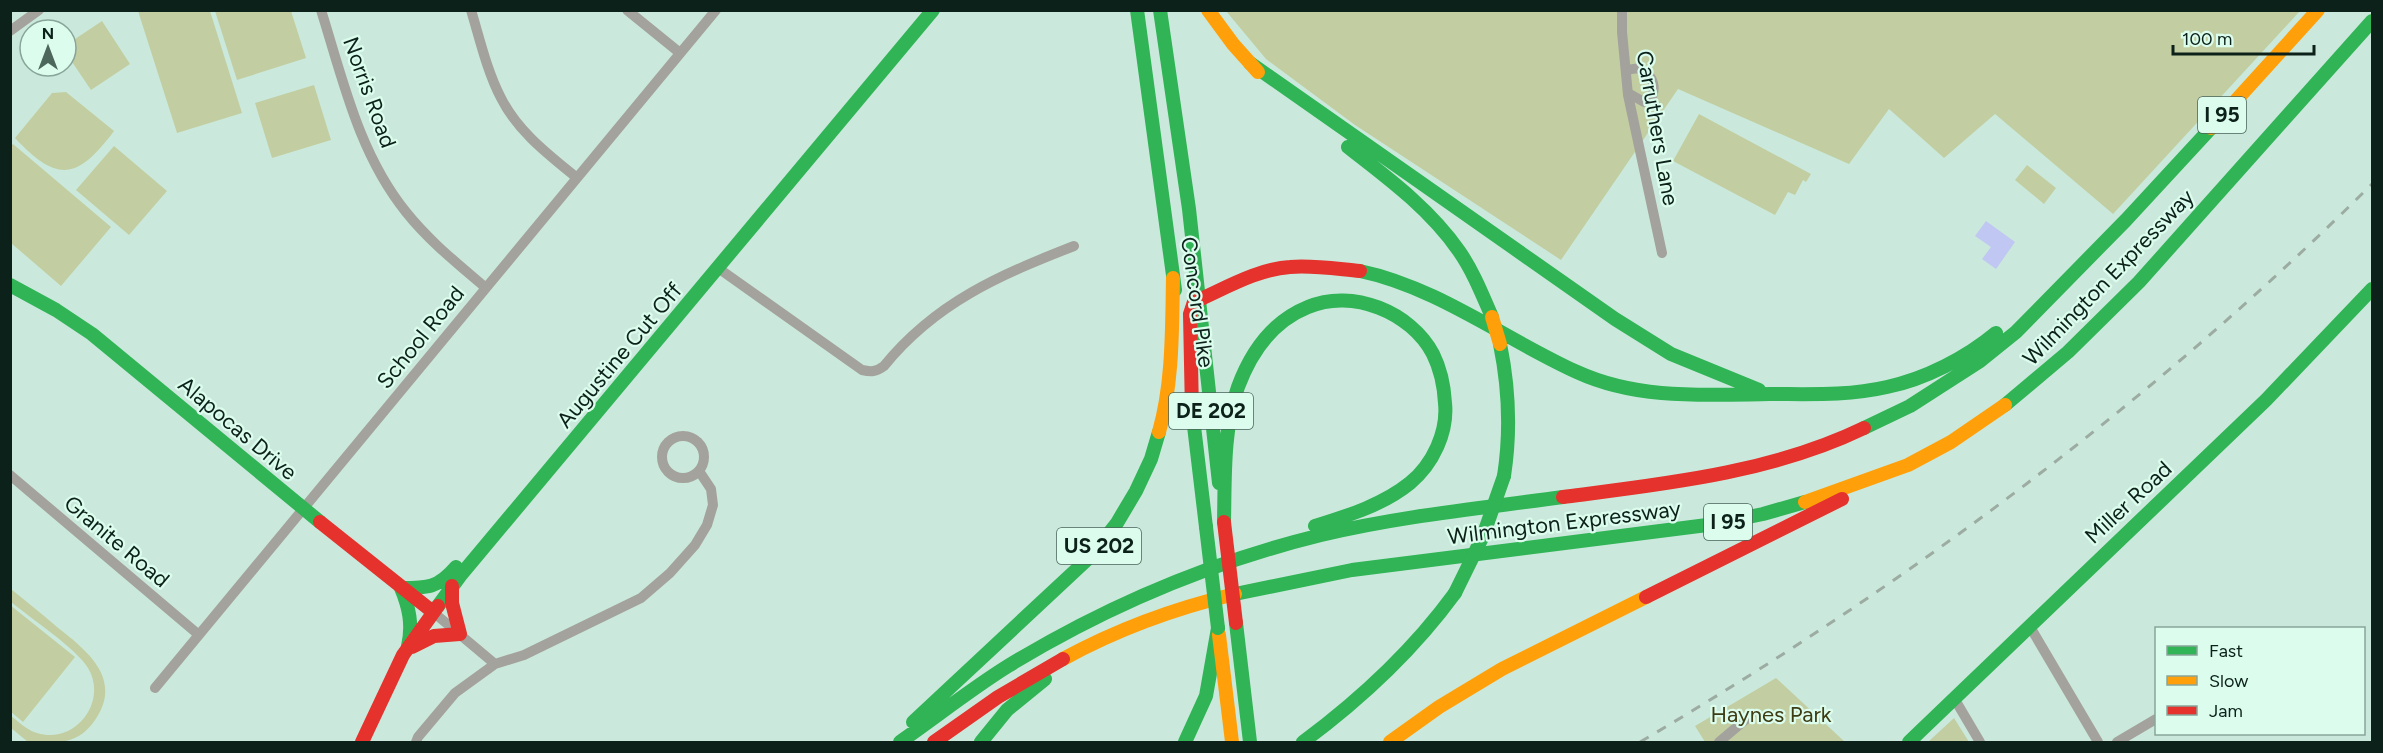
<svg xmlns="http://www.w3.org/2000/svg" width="2383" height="753" viewBox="0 0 2383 753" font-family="Figtree,sans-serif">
<rect width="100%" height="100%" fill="#cae9dc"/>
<path fill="#c2cea1" d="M138,11H210L242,113L177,133Z
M215,11H291L306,58L237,80Z
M1226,11H2300L2113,214L1995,114L1944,158L1889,109L1849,164L1678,89L1561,260L1355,125L1266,59Z
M102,21L130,64L91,90L66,53V45Z
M314,85L331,140L272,158L255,103Z
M66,92L114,131C78,179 58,184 15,138L52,93Z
M1699,114L1811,174L1806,182L1803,180L1795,195L1788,192L1775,215L1673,161Z
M13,144L111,227L61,286L11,243L10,147Z
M114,146L167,191L129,235L76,190Z
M2027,165L2056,188L2044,204L2015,180Z
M11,589C26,601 42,614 57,627C85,649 122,677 97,717C79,746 58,743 28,742L11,728V716C19,722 27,730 37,733C76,745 108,701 88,668C77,649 29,617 11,602Z
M10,605L75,657L23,722L11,712Z
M1776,678L1845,742H1705L1695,726Z
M1954,718L1969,742H1928Z"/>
<path fill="#c0c7f2" d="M1986,221L2015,242L1996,269L1982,259L1991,247L1975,236Z"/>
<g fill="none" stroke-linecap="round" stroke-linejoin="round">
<path stroke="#a4a29c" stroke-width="10" d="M321,10C343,80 359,154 406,212C429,241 458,264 486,288
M471,10C480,40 487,71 501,98C518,132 549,155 577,178
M627,10L680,53
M1622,10V32L1628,95L1662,253
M10,31L39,10
M1626,71C1645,62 1660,82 1651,99L1644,102L1628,93
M718,268L862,370C871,372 876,372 884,366C936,302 1000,275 1074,246
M662 457a21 21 0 1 1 42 0a21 21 0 1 1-42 0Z
M10,475L199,635
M433,612L495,664
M2029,625L2098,742
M155,688L716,10
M1954,698L1980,742
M416,742L418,737L455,693L495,664L524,655L641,598L670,573L695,545L707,525L713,505L711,489L699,471
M1719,742L1751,715
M2117,742L2156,719"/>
<path stroke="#30b455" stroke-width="14" d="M1137,10L1175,290
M1160,10L1189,209L1219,483
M1250,63L1615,319L1671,354L1759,390
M1348,147C1388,178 1430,209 1459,251C1473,271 1482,294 1492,317
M1360,271C1437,287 1506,340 1577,372C1638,400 1705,395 1770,394C1809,394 1848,396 1887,387C1925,379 1966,358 1996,333
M10,285L56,310L92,334L320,522
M1500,344C1509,388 1511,431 1504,476
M1191,401L1206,527
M2005,405L2068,352L2139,282L2372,21
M1864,428L1910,406L1980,361L2016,332L2126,220L2211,128
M1224,522C1225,477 1223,430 1238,387C1251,352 1273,321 1308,307C1352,288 1411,312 1433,354C1441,370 1444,385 1445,403C1448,432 1433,464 1410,483C1383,505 1347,516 1315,526
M401,588C428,588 438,588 456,567
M401,588C409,607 413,625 408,646
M1235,594L1352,570L1715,524L1763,514L1805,502
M438,606L460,576L933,10
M1236,623L1250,742
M913,722L1091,556L1117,523L1136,491L1151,459L1159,432
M900,742C936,717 971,689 1008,666C1105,607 1211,562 1321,535C1400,516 1483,508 1563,497
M981,742L1007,710L1045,679
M1185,742L1206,696L1218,628
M1303,742C1361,699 1412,652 1455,593
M1909,742L2266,400L2372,289"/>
<path stroke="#ff9f0a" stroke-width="14" d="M1208,10L1233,44L1258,72
M2211,128L2318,10
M1159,432C1173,383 1172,329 1173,278
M1805,502L1908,465L1951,442L2005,405
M1219,635L1232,742
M1063,659C1116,630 1176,608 1235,594
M1390,742L1439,707L1502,669L1646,597"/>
<path stroke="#e5322d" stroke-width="14" d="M1192,412L1190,314L1194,302C1224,289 1257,269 1290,267C1313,265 1337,269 1360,271
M1563,497C1665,484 1771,473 1864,428
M320,522L433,612
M1646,597L1842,499
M412,647L434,636L460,634L452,603V586
M362,742L403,655L438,606
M934,742L998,697L1063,659"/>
<path stroke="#9daca3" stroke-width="3" stroke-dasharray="10 10" stroke-linecap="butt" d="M1640,742C1904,587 2154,401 2372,184"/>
<path stroke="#30b455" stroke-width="14" d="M1206,527L1218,628
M1455,593L1483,536L1504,476"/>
<path stroke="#ff9f0a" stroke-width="14" d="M1492,317L1500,344"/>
<path stroke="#e5322d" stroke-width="14" d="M1224,522L1236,623"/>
</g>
<g text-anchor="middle" stroke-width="4.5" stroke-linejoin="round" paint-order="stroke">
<g fill="#dcfdee" stroke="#4a6359" stroke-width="1.5">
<rect x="2198" y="97" width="48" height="36" rx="4.5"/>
<rect x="1169" y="393" width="84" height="36" rx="4.5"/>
<rect x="1704" y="504" width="48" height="36" rx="4.5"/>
<rect x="1057" y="528" width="84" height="36" rx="4.5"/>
</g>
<g font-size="21" font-weight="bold" fill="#0b2119">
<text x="2222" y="122">I 95</text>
<text x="1211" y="418">DE 202</text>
<text x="1728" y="529">I 95</text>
<text x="1099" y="553">US 202</text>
</g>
<g font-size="22" fill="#0b2119" stroke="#dcfdee">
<text transform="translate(370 92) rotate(70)" y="8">Norris Road</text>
<text transform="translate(1658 128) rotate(80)" y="8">Carruthers Lane</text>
<text transform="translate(2108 277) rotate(-46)" y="8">Wilmington Expressway</text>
<text transform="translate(1198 302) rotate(82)" y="8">Concord Pike</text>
<text transform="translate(420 337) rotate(-51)" y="8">School Road</text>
<text transform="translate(619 355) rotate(-50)" y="8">Augustine Cut Off</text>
<text transform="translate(238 428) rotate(40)" y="8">Alapocas Drive</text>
<text transform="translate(2128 502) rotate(-43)" y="8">Miller Road</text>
<text transform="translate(1564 522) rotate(-7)" y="8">Wilmington Expressway</text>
<text transform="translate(117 541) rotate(40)" y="8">Granite Road</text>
</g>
<g font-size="22" fill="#3e3c13" stroke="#dcfdee">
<text x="1771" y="722">Haynes Park</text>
</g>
</g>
<rect width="2383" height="753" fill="none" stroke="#0b2119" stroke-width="24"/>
<rect x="2155" y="627" width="210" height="108" fill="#dcfdee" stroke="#88a599" stroke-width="1.5"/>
<rect x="2167" y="646" width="30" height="9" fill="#30b455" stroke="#88a599" stroke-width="1.5"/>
<text x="2209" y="657" font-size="18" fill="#0b2119">Fast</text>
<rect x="2167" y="676" width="30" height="9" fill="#ff9f0a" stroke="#88a599" stroke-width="1.5"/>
<text x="2209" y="687" font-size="18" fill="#0b2119">Slow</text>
<rect x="2167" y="706" width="30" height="9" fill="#e5322d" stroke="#88a599" stroke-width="1.5"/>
<text x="2209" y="717" font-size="18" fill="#0b2119">Jam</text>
<g transform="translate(48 48)"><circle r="28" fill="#dcfdee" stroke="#88a599" stroke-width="1.5"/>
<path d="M0-4.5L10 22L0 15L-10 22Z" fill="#4e675d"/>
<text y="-9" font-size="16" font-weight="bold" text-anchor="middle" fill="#0b2119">N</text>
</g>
<path d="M2173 45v9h141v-9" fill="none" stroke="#0b2119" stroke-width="3"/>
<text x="2182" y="45" font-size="18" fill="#0b2119" stroke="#dcfdee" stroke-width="4.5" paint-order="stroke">100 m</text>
</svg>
